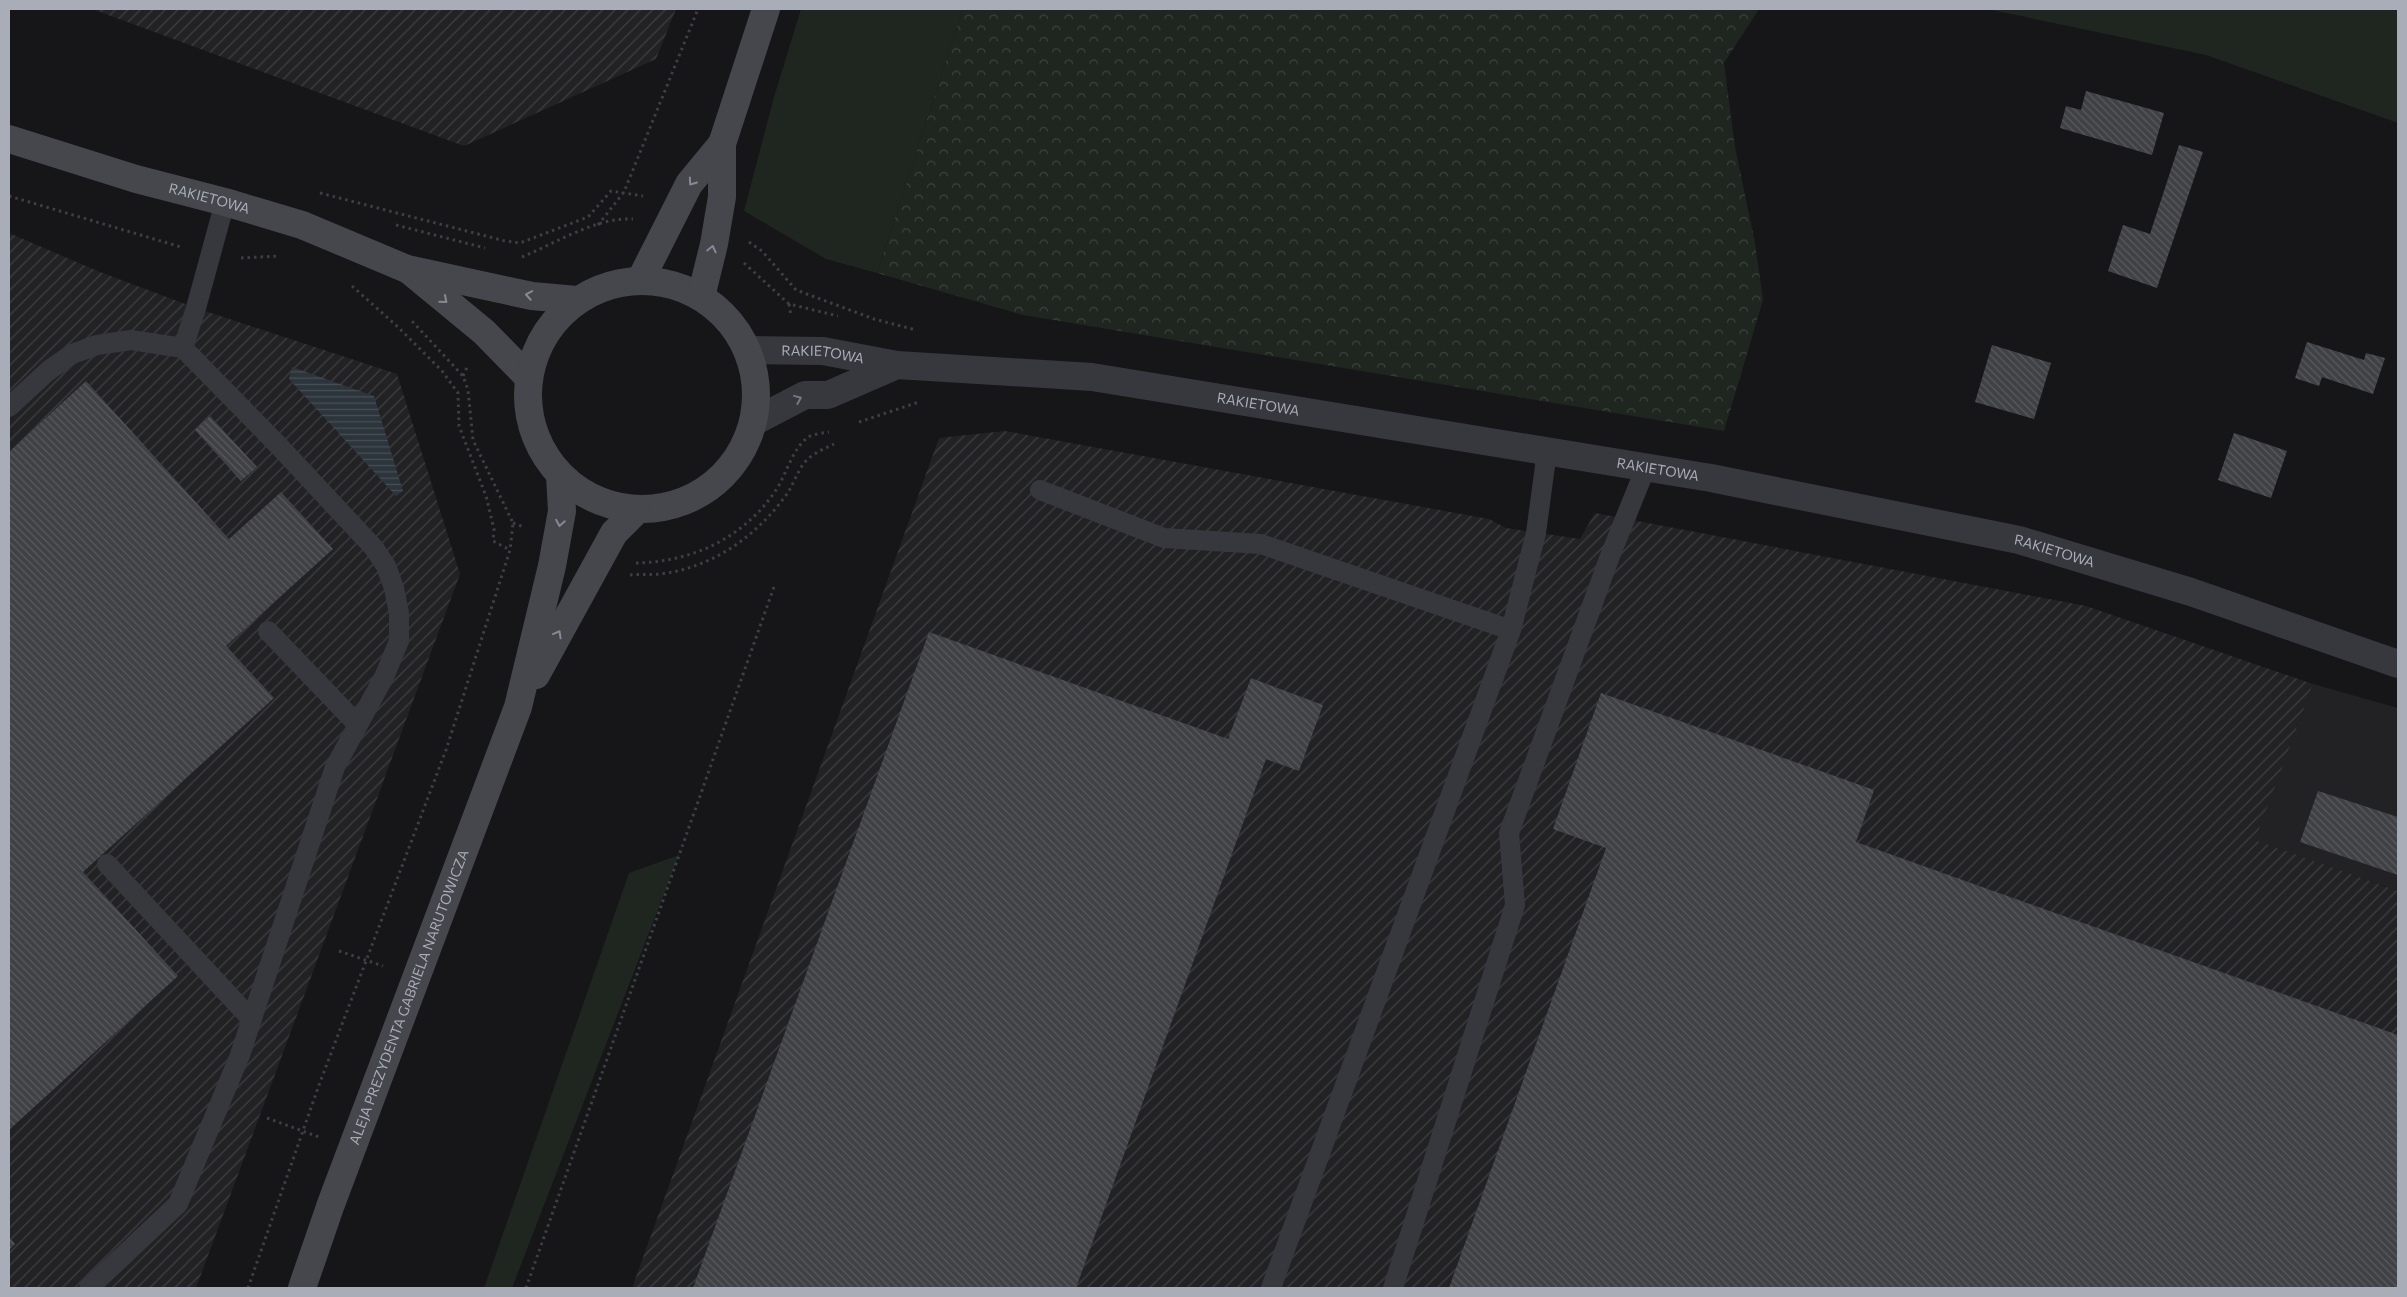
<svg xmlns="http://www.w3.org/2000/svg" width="2407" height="1297" viewBox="0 0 2407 1297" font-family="Commissioner,sans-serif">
<defs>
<pattern id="industrial-furrows" width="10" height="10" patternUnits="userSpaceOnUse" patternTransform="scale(1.25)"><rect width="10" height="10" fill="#222225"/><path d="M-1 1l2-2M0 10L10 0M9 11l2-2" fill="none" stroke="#3f3f43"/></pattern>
<pattern id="forest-crowns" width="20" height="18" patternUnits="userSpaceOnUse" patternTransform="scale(1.25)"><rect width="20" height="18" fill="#1e261f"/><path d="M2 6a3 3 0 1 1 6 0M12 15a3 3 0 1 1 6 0" fill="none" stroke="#3c433d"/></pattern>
<pattern id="water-rules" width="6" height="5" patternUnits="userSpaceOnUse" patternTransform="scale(1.25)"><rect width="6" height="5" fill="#2c353c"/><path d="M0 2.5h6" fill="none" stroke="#485056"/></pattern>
<pattern id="building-back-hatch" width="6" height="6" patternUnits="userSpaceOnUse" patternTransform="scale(1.25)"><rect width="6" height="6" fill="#404145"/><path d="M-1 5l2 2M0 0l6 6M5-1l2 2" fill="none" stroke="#595a5e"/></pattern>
</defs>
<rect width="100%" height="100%" fill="#161618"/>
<path fill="#222225" d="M2313,684L2398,708V891L2254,840Z"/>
<path fill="url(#industrial-furrows)" d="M92,9H676L656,59L464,146Z
M9,233L100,272L196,308L397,374L460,574L196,1288H9Z
M1005,431L1489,519L1506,528L1580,539L1595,513L2086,606L2313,684L2255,840L2398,891V1288H632L939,438Z"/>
<path fill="#1e261f" d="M801,9H963L877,273L826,259L744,211L774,97Z
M1987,9H2398V123L2206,55Z
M679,855L512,1288H484L629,873Z"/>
<path fill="url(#forest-crowns)" d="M963,9H1759L1724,63L1735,147L1755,243L1763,300L1724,431L1023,315L877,273Z"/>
<path fill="url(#water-rules)" d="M292,367L374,396L403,491L396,496L289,379Z"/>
<path fill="url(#building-back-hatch)" d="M2086,91L2164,113L2152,155L2060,128L2066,106L2081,110Z
M2179,145L2203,152L2157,288L2108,271L2123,225L2150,234Z
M2307,342L2364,360L2366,353L2385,358L2373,394L2322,377L2319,386L2295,378Z
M1992,345L2051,363L2034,419L1975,402Z
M86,381L229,539L281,492L333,549L226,646L274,698L83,872L178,976L9,1130V452Z
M210,416L257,467L241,481L195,430Z
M2234,433L2287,451L2271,498L2218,480Z
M929,632L1228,739L1251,678L1323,705L1299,771L1266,759L1076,1288H693Z
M1601,693L1874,790L1856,842L2398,1035V1288H1449L1606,848L1553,829Z
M2318,791L2398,817V875L2300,842Z
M9,1237L15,1244L9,1250Z"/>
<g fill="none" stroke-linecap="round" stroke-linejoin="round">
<path stroke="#3d3f44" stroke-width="3" stroke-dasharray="2.5 4" stroke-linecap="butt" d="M320,193L505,241L520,243L588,217L611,191L643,196
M9,196L181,247
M396,225L485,248
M598,225L624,192L698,9
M749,242L762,251L796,290L874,319L916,330
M522,257C556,243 596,217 633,219
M241,258L279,256
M744,263L789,304L838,316
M352,286L398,327L442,371L458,393L459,426L486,496L494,529L493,541L510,550
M789,304L791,316
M463,376L468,365
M859,422L919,402
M513,523L524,527
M636,563C692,562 744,538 776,490C786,475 792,450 807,438C812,434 823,433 829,432
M630,575C640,574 650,575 660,574C711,568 754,538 784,498C793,487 796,473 805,462C813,453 824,449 834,444
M339,951L383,966
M267,1118L319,1137
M248,1288L319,1085L446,750L510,550L513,523L473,440L468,390L463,376L411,320
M526,1288L775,584"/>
<path stroke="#37383d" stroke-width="20" d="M183,348L196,308L225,202
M9,407L48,371L72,354L97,345L131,340L183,348L278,445L374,548L386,566L394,588L399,613V641L384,677L335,767L240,1055L178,1204L89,1288
M1040,490L1164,538L1261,544L1511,630
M268,631L358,725
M107,864L252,1020
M1271,1288L1511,630L1536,533L1547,451
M1393,1288L1515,905L1509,833L1610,556L1646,467"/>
<g stroke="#37383d" stroke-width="28">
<path id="s1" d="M748,350L823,351L897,365L1092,377L1711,478L2019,540L2191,592L2398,664"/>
<path d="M755,421L805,395H828L897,365"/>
</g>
<g stroke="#45474d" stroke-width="28">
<path id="s2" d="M9,139L136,179L225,202L302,225L407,269L532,296L577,300"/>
<path d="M410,271L484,332L529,378"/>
<circle cx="642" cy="395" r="114"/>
<path d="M640,281L689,184L722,144"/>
<path d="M701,297L714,244L722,197V144L766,9"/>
<path d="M536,675L614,533L637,510"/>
<path id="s3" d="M302,1288L331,1204L518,707L552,566L562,511L560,475"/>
</g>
</g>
<defs><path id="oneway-chevron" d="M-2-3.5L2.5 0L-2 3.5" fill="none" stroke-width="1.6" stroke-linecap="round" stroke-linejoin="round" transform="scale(1.25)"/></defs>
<g stroke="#858993">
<use href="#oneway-chevron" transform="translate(692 182) rotate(125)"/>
<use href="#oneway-chevron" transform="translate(712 249) rotate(-77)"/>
<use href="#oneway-chevron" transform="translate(529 295) rotate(-170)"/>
<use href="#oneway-chevron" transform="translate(444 300) rotate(40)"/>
<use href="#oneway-chevron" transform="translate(560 523) rotate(100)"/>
<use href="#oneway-chevron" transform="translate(558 634) rotate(-61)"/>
</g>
<use stroke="#757881" href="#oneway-chevron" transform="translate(798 399) rotate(-22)"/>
<g text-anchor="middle" stroke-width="5" stroke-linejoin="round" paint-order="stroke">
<g font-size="14" fill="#a8adb8" stroke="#111113">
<text dy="5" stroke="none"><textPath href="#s2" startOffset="209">RAKIETOWA</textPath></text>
<text dy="5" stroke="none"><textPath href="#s1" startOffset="75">RAKIETOWA</textPath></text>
<text dy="5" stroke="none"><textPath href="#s1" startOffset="514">RAKIETOWA</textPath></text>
<text dy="5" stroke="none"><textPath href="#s1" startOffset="919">RAKIETOWA</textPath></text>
<text dy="5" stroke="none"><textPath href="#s1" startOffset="1324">RAKIETOWA</textPath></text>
<text dy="5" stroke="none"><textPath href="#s3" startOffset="310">ALEJA PREZYDENTA GABRIELA NARUTOWICZA</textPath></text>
</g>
</g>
<rect width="2407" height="1297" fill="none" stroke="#a8adb8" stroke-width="20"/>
</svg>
